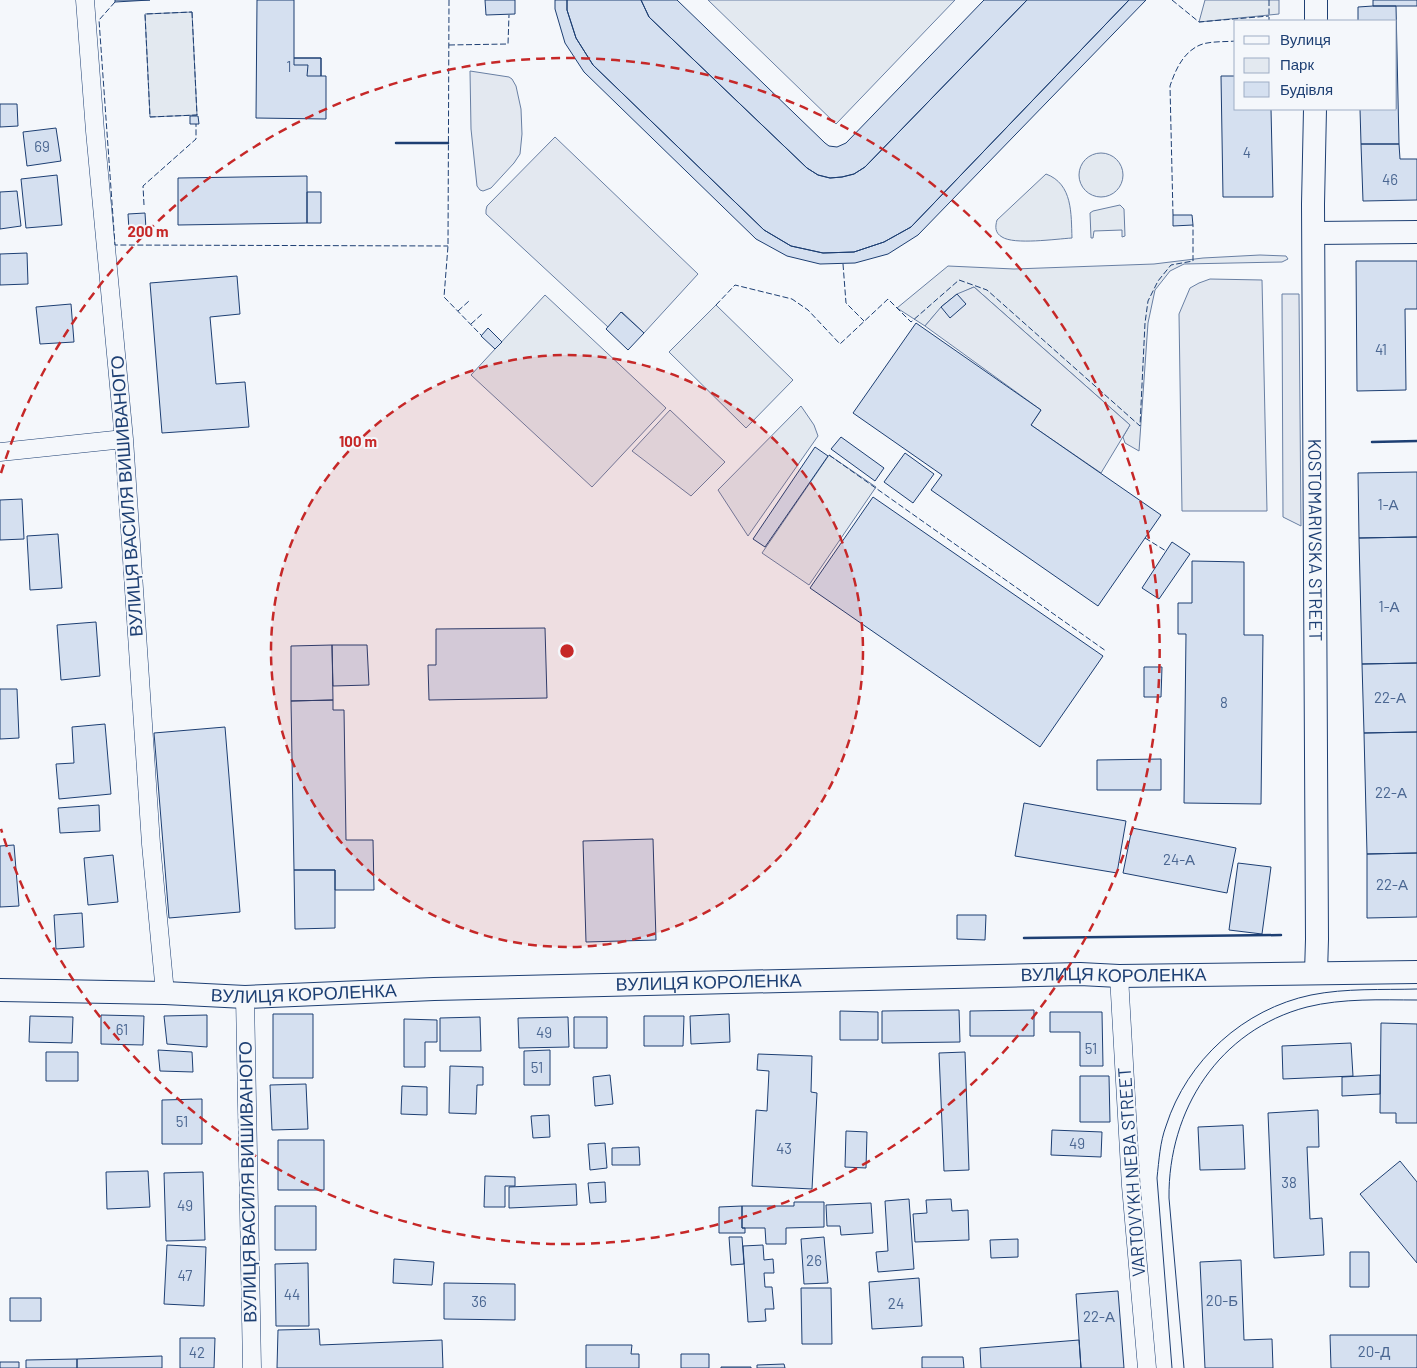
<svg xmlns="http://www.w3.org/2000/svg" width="1417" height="1368" viewBox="0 0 1417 1368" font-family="Barlow,sans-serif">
<rect width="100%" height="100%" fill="#f4f7fb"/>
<path fill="#e3e9f0" stroke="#687fa3" d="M708,0H955L836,124Z
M1205,0H1279V14L1199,22Z
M192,12L197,115L150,117L145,14Z
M1079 175a22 22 0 1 1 44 0a22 22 0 1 1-44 0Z
M1046,174C1073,184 1071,214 1072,238C1056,239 1014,245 1002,237C995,233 995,227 997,220Z
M1120,205L1124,209L1125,236L1122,237V230L1094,231L1093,238H1091L1090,213L1093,211Z
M1260,255L1286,256L1288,259L1282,262L1184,264L1170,271L1155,290L1148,323L1139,451L1125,443L1123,437L1130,425L974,287C950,297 941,307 925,326L897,308L948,266L1014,269L1154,264L1203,258Z
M545,295L666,408L592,487L471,375Z
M716,305L793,380L746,428L669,352Z
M801,406L814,425L818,436L748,536L718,490Z
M670,410L725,462L691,496L632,451Z
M829,455L876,487L809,585L762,553Z"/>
<path fill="#e3e8f0" stroke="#687fa3" d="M470,71L509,77L512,79L516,86L521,109L522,134L520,154L514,163L491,188L483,191L480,190L477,186L471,129Z
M555,137L698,274L644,333L622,312L608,327L486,214V210L487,206Z
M1210,279L1262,280L1267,511H1182L1179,314L1190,288L1199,283Z
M974,287L1130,425L1101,473L1031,425L1041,410L925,326L941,307L957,294Z
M1282,294H1299L1301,526L1283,517Z"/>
<path fill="#d5e0f0" stroke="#1d3f73" d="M115,0H150L115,2Z
M257,0H294V58H321V76H326V119L256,118Z
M485,0H515V14L486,15Z
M555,0H567V10L576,38L593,65L764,230L791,246L823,253L854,252L884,242L911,227L1129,0H1146L918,235L888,254L855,263L820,264L787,256L756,239L584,72L565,43L555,9Z
M567,0H641L649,17L807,168L818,175L830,178L842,177L854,174L865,167L1027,0H1129L911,227L884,242L854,252L823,253L791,246L764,230L593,65L576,38L567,10Z
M641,0H677L825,143L829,146L837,147L846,143L984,0H1027L865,167L854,174L842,177L830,178L818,175L807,168L649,17Z
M1373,0H1417V6H1373Z
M1373,6H1396L1399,144H1361L1360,109H1396V21H1358V7Z
M294,58H321V76H307L308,65H294Z
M1221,76H1236V109H1271L1273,197H1223Z
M0,104H17L18,126L0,127Z
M190,116H198L199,124H190Z
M56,128L61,161L27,166L23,132Z
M1361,144H1399L1400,159H1417V200L1363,201Z
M57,175L62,225L26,228L21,179Z
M307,176V223L178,225V178Z
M17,191L21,226L0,229V192Z
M307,192H321V223H307Z
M145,213L146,229L129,230L128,214Z
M1173,215H1192L1193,225L1173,226Z
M27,253L28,284L0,285V254Z
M1356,261H1417V309H1405L1406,390L1357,391Z
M237,276L240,314L210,317L216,384L245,382L249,427L162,433L150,283Z
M957,294L966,304L950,318L941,307Z
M71,304L74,342L40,344L36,307Z
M621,312L644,333L628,350L606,329Z
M916,323L1041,410L1031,425L1161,515L1098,606L931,490L942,475L853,413Z
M488,328L502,342L495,349L481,336Z
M841,437L884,468L875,481L831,449Z
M815,447L828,456L765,547L753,539Z
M905,453L934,474L913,503L884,482Z
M1417,472V537L1359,538L1358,473Z
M873,497L1103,656L1040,747L810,588Z
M22,499L24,539L0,540V500Z
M58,534L62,588L30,590L27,536Z
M1417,537V663L1362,664L1359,538Z
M1172,542L1190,554L1159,599L1142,588Z
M1192,561L1244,562V635H1263L1261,804L1184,803L1186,634H1178V603H1192Z
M96,622L100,676L61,680L57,625Z
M545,628L547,698L429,700L428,665H436V629Z
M332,645H367L369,685L333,686Z
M332,645L333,700L291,701V646Z
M1417,663V732L1364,733L1362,664Z
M1144,667H1162L1161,697H1144Z
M0,689H17L19,738L0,739Z
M333,700V710H344L346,840H373L374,890H335V870H294L291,701Z
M105,724L111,794L59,799L56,764L74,763L72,727Z
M225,727L240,912L169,918L154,733Z
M1417,732V853L1367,854L1364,733Z
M1161,759V790H1097V760Z
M1024,803L1126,821L1117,873L1015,856Z
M99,805L100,831L60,833L58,808Z
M1132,828L1236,848L1227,893L1123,873Z
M653,839L656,940L586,942L583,841Z
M14,845L19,906L0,907V846Z
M1417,853V917L1367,918V854Z
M113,855L118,902L88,905L84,858Z
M1238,863L1271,867L1262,934L1229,930Z
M294,870H335V928L295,929Z
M82,913L84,947L56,949L54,915Z
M957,915H986L985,940L957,939Z
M959,1010L960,1042L882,1043V1011Z
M1034,1010V1036H970V1011Z
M840,1011L878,1012V1040H840Z
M1050,1012H1102L1103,1066H1080V1032H1050Z
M273,1014H313V1078H273Z
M729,1014L730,1042L691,1044L690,1016Z
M101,1015L144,1016L143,1045L101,1044Z
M207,1015V1047L167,1044L164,1016Z
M30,1016L73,1017L72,1043L29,1042Z
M644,1016H684L683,1046H644Z
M480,1017L481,1051H440V1018Z
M568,1017L569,1047L519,1048L518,1018Z
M574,1017H607V1048H574Z
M404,1019L437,1020V1042H425V1067H404Z
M1381,1023L1417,1024V1123H1396V1113H1380Z
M1351,1043L1353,1076L1283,1079L1282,1046Z
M158,1050L192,1052L193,1072L160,1071Z
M550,1050V1085H524V1051Z
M46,1052H78V1081H46Z
M965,1052L969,1170L944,1171L939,1053Z
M758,1054L812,1056L811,1092L817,1093L812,1189L752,1186L756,1110L767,1111L769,1071L757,1070Z
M450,1066L483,1067V1085H477L476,1114L449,1113Z
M610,1075L613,1104L595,1106L593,1077Z
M1380,1075V1094L1342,1096V1077Z
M1080,1076H1109L1110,1122H1080Z
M306,1084L308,1129L272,1130L270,1085Z
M402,1086L427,1087V1115L401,1114Z
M202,1099V1144H162V1100Z
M1318,1110L1319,1147H1307L1310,1219L1322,1218L1324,1255L1274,1258L1268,1113Z
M549,1115L550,1137L533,1138L531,1116Z
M1243,1125L1245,1169L1200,1170L1198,1127Z
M1052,1130L1102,1132L1101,1157L1051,1155Z
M846,1131L867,1132L866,1168L845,1167Z
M278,1140H324V1190H278Z
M605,1143L607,1168L590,1170L588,1144Z
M639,1147L640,1165H612V1148Z
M1400,1161L1417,1182V1263L1360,1194Z
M148,1171L150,1207L107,1209L106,1172Z
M203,1172L205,1240L166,1241L164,1173Z
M485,1176L515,1177V1186H505V1207H484Z
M605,1182L606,1202L590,1203L588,1183Z
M576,1184L577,1205L509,1208V1187Z
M909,1199L914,1269L878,1272L876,1252L888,1251L885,1201Z
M951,1199L952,1211L968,1210L969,1240L915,1242L913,1214L927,1213L926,1200Z
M794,1202H824V1227L786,1228V1244H766L765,1228H742V1206H794Z
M871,1203L873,1233L841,1235L840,1226H827L826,1205Z
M275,1206H316V1250H275Z
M742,1206V1228H745V1233H719V1207Z
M729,1237H742L744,1264L731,1265Z
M824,1237L828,1283L804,1284L801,1239Z
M1018,1239V1257L991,1258L990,1240Z
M167,1245L206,1247L204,1306L164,1304Z
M763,1245L764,1260L773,1259L774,1273H764L765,1287H772L774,1309H765L766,1321L748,1322L743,1246Z
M1350,1252H1369V1287H1350Z
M394,1259L434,1262L432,1285L393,1283Z
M1241,1260L1244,1340L1272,1339L1273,1368H1205L1200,1262Z
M308,1263L309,1326H276L275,1264Z
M919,1278L922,1326L872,1329L869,1282Z
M444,1283L515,1284V1320L444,1319Z
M801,1288H831L832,1344H802Z
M1118,1291L1124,1368H1081L1076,1294Z
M10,1298H41V1321H10Z
M319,1329L320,1345L442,1340L443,1368H277L278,1330Z
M1330,1335H1417V1368H1331Z
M180,1338H215L214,1368H180Z
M1079,1340L1081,1368H981L980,1348Z
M586,1345H632L631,1354H639V1368H586Z
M681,1354H709V1368H681Z
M162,1356V1368H77V1359Z
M922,1357H963L964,1368H922Z
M77,1359V1368H26V1360Z
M0,1362H19V1368H0Z
M784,1364L785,1368H757V1365Z
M721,1367H751V1368H721Z"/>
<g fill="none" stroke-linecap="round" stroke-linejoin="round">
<g stroke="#1d3f73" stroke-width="19">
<path id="minor" d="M85,0L95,131L124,439L151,844L165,993
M0,452L124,439
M1119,976L1131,1186L1147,1368
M245,997L252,1368"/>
</g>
<g stroke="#1d3f73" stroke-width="24">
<g id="tertiary">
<path d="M1316,21V0"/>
<path id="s1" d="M1315,109L1313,204L1317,939L1316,973"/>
<path d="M1314,233L1417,232"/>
<path id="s2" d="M0,990L165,993L245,997L434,989L1080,974L1119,976L1417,972"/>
</g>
</g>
<use href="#minor" stroke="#f4f7fb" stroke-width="18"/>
<use href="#tertiary" stroke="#f4f7fb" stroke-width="22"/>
<path stroke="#1d3f73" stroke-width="1" d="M1172,1368L1157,1178C1159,1160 1160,1142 1166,1126C1187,1060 1244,1009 1311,995C1346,988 1382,990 1417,989
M1184,1368L1169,1198C1168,1110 1219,1030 1307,1007C1343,998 1381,1000 1417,1000"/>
<path stroke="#1d3f73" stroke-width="1" stroke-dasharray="6 2.5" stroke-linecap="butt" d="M449,0L448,246L444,297L481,335
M1172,0L1199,22L1269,16
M1269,0V21
M115,2L99,20L115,245L448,246
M192,12L197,115L150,117L145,14Z
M449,45L508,44L509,15
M144,205L143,186L196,139V124
M1173,215L1170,86C1175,71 1183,52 1200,45C1209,41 1225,42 1236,41
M843,264L846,303L864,321
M716,305L735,285L792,299L808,310L840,344L888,299L911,322L959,280L987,290L1140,426L1145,323L1148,301L1158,281L1171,265L1193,261V225
M458,311L469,301
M471,324L482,314
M829,455L1106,651
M1145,538L1166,551"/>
<path stroke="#1d3f73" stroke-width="2.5" d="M396,143H448
M1372,442L1417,441
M1024,938L1281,935"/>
</g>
<circle cx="567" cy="651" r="296" fill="#c62828" fill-opacity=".12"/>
<g fill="none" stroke="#c62828" stroke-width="2.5" stroke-dasharray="9 6">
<circle cx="567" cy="651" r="296"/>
<path d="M1 473A593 593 0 1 1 1 829"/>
</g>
<g text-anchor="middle" stroke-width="4" stroke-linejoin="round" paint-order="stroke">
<g font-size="15" fill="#4b6792">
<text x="289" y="72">1</text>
<text x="42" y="152">69</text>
<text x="1247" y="158">4</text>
<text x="1390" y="185">46</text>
<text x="1381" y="355">41</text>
<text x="1388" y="510">1-А</text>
<text x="1389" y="612">1-А</text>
<text x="1390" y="703">22-А</text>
<text x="1224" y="708">8</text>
<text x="1391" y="798">22-А</text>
<text x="1179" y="865">24-А</text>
<text x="1392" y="890">22-А</text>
<text x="122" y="1035">61</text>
<text x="544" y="1038">49</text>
<text x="1091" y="1054">51</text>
<text x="537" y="1073">51</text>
<text x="182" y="1127">51</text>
<text x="1077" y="1149">49</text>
<text x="784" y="1154">43</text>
<text x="1289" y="1188">38</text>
<text x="185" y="1211">49</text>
<text x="814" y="1266">26</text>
<text x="185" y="1281">47</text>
<text x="292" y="1300">44</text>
<text x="1222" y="1306">20-Б</text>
<text x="479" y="1307">36</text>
<text x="896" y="1309">24</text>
<text x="1099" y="1322">22-А</text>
<text x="1374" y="1357">20-Д</text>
<text x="197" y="1358">42</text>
</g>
<g font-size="18" fill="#1d3f73" stroke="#f4f7fb">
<text transform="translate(127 496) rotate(-94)" y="6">ВУЛИЦЯ ВАСИЛЯ ВИШИВАНОГО</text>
<text dy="6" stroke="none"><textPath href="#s1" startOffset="431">KOSTOMARIVSKA STREET</textPath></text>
<text dy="6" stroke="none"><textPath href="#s2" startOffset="1114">ВУЛИЦЯ КОРОЛЕНКА</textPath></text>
<text dy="6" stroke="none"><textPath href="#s2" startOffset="709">ВУЛИЦЯ КОРОЛЕНКА</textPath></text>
<text dy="6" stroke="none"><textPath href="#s2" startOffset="304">ВУЛИЦЯ КОРОЛЕНКА</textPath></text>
<text transform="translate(1132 1172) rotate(-94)" y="6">VARTOVYKH NEBA STREET</text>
<text transform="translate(248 1182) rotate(-91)" y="6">ВУЛИЦЯ ВАСИЛЯ ВИШИВАНОГО</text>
</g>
</g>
<circle cx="567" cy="651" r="8" fill="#c62828" stroke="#f4f7fb" stroke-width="2.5"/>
<g font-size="15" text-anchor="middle" font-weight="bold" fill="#c62828" stroke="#f4f7fb" stroke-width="4" stroke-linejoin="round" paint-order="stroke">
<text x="148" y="237">200 m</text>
<text x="358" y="447">100 m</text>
</g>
<rect x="1234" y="20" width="162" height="90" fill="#f4f7fb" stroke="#9eadc5"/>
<rect x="1244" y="36" width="25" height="8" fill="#f4f7fb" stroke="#9eadc5"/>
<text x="1280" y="45" font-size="15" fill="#1d3f73">Вулиця</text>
<rect x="1244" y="58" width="25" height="15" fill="#e3e9f0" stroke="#9eadc5"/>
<text x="1280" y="70" font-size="15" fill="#1d3f73">Парк</text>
<rect x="1244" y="82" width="25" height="15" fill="#d5e0f0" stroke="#9eadc5"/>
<text x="1280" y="95" font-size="15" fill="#1d3f73">Будівля</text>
</svg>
